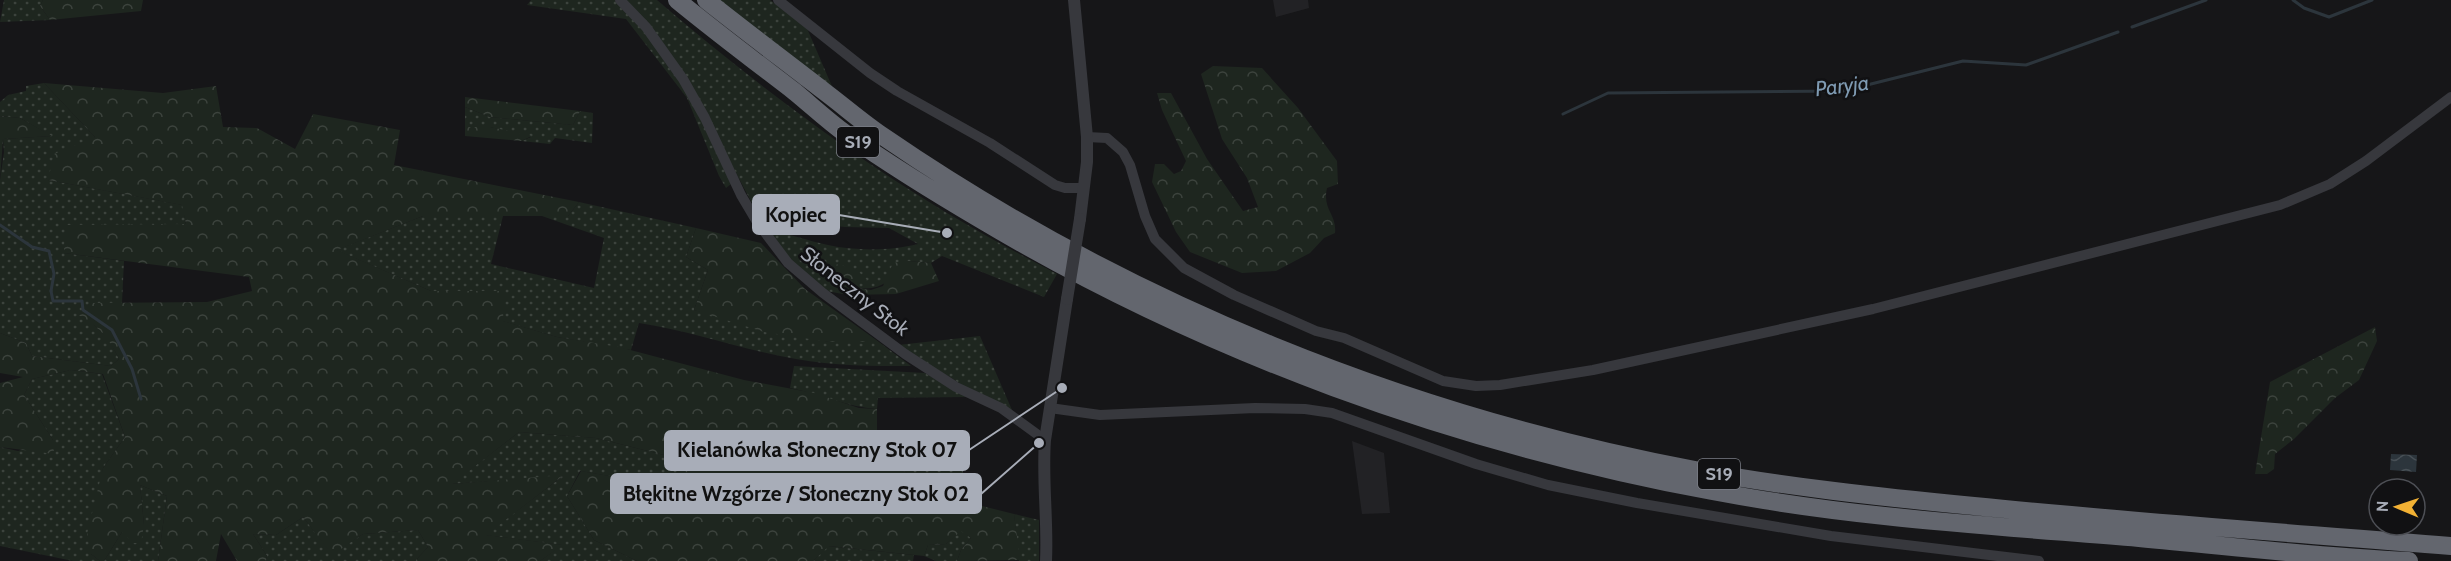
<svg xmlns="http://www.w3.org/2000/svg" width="2451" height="561" viewBox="0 0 2451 561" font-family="Cabin,sans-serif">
<defs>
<pattern id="grass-dots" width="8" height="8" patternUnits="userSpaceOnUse" patternTransform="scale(1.5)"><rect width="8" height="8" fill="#1e261f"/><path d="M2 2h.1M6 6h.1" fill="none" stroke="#3c433d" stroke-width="1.8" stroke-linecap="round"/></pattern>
<pattern id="forest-crowns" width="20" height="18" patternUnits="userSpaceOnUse" patternTransform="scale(1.5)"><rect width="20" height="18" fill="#1e261f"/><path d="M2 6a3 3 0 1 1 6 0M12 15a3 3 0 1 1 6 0" fill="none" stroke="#3c433d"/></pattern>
<pattern id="water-waves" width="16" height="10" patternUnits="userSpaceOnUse" patternTransform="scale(1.5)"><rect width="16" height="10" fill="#2c353c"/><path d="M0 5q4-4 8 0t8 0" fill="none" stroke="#485056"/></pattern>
</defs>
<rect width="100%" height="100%" fill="#161618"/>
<path fill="#222225" d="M1273,0H1308L1309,8L1276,17Z
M1352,441L1384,453L1390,513L1362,514Z"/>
<path fill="url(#grass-dots)" d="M4,0H43L40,6L50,20L0,22Z
M531,0H615L642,28L690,95L731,184L726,188L719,176L687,98L626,19L527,5Z
M624,0H657C755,84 861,164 973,228C1000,244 1029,259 1057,274L1044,297L942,256L931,263L908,261C890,279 884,291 857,288L848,295L821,290L784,253L768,231C789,233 808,241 828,245C855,251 891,251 918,244L889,228L845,227L801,222L800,231L763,224L718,139Z
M717,0H770L806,26L834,91Z
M44,83L95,137L48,180L183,205L186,225L64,253L124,261L122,303H91L93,324L109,339L119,359L111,366L32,356L26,343L0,333V180L4,152L3,139L51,136L20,118L0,116V102L8,95L26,91V86Z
M465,107L490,117L573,125L580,111L593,113L592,143L555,138L550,144L521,141L531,137L490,127H465Z
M579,202L696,228L686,257L708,270L694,310L829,342H879L911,366C873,366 833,366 796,359C743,350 692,331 639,323L631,350L557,337L502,321L503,291H431L336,250L423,216H503L491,264L594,288L604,238L542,216H568Z
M980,336L1012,410L967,388L898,345Z
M794,366L925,373L967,397L878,398L877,409C847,407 820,394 790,388Z
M71,370L102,374L125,437L103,468L91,554L100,561H73L0,546V447L18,451L53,440L24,395L32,379Z
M519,432L596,438L692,462L680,488L580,471L567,496L594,540L637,561H540L562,545L485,535L563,476L451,484Z
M877,437L953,446L963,444V473L944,488L844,447Z
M140,485L167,496L158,561H104L122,532L144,525Z
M1014,514L1039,520V561H1019Z
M303,517L332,554L363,534L418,530L428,547L415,561H266L267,556L253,534L276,535Z
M961,530L971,538L961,550L957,561H936L924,556L928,545L946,544Z
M828,546L914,555L913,561H813Z"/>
<path fill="url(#forest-crowns)" d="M43,0H143L141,11L50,20L40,6Z
M1213,66L1262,68L1298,108L1337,161L1338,184L1327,188C1322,210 1337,214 1335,233L1324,238L1310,253L1276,271L1242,273L1190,252L1176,232L1152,182L1155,164H1164L1174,174L1181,171L1186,161L1162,110L1157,93H1171L1207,159L1243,211L1258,207L1247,178L1222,139L1201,74Z
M44,83L163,93L216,86L223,127L257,128L295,149L313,114L400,130L394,165L579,202L568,216H423L337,250L431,291H504L503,321L557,337L619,347L744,380L814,393L859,408L877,409V437L845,447L944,488L963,473L954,499L1014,514L1020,560L957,561L961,550L971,538L961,531L946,544L928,545L924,556L829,546L813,561H637L594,540L567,496L581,471L679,488L692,462L596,438L519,432L452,484L564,475L486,535L563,545L540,561H415L428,547L418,530L363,534L332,555L303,517L276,535L253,534L267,556L266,561H237L221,534L216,561H158L167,496L140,485L144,525L141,543H133L122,532L104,561H100L91,554L87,534L103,468L125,437L103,374L71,370L32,379L24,395L53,440L54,454L0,447V383L23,377L0,373V333L26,343L32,356L111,366L119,359C108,336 99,327 77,314L91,303L207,302L252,291L249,277L64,253L65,225L186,224L182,205L48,180L54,154L95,137Z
M465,97L580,111L573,125L490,117L465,107Z
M0,116L20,118L52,136L3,139L0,180Z
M465,127H490L532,136L521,141L465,136Z
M696,228L761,243L805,289L879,342H829L764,332L694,310L708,270L686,257Z
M908,261L931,263L939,281L896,294L848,295L857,288L871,290L883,286L893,263Z
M838,264L857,270L867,280L846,282L833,276L830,268Z
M2375,327L2377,341L2359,380L2335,398L2294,439L2275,454L2274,469L2267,474H2255L2270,382Z"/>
<path fill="url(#water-waves)" d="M2391,454L2417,455L2416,472L2390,470Z"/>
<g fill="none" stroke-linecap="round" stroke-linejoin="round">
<path stroke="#2c353c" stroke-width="3" d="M2293,0L2304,8L2329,17L2372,0
M2132,27L2206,0
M1563,114L1608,93L1843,91L1963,61L2026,65L2118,32
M0,225L32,247L49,251L54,274L51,291L53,301H82L83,310L112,330L132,369L141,399"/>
<path stroke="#37383d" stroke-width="10" d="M620,0L646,27L683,79L705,118L741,195L757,222L788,263L823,293L905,354L956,387L1001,408L1045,440
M778,0L870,73L897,91L990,143L1055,185L1065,188H1084
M1087,137L1107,138L1123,152L1130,165L1145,216L1155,239L1184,268L1234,295L1316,331L1344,338L1443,381L1476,386L1500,385L1593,370L1873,309L2280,205L2330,184L2366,161L2451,97
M1050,408L1100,415L1255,408L1305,409L1332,413L1476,464L1548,485L1637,503L1831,536L2039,561"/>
<path stroke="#37383d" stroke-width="12" d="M1074,0L1087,137V162L1080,219
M1046,561C1048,521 1042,480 1045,440L1067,299"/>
<path stroke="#63666e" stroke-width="18" d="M677,0C716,32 756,62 795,92C812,106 828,121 846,134C889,164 934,192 980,219C1205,353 1454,443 1712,491C1853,518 1997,526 2139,538C2229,546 2319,557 2409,561
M706,0C745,31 785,61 825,92C845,107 863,123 884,137C1126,303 1407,416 1695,470C1787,487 1881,497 1974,506C2133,522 2292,533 2451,546"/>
<path stroke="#37383d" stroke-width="12" d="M1067,299L1080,219"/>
</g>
<g text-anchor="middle" stroke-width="5" stroke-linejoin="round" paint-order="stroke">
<g fill="#111113" stroke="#7b7e86" stroke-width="1.5">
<rect x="837" y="127" width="42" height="30" rx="4.5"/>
<rect x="1698" y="459" width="42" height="30" rx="4.5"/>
</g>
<g font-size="18" font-weight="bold" fill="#a8adb8">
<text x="858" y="148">S19</text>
<text x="1719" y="480">S19</text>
</g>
<g font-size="20" fill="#a8adb8" stroke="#111113">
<text transform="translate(855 291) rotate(38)" y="7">Słoneczny Stok</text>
</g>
<g font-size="21" font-style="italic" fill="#7f9bb3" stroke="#111113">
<text transform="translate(1842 86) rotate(-7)" y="7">Paryja</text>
</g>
</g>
<path fill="none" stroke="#a8adb8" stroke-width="2" d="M947 233L839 215M1062 388L969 450M1039 443L981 494"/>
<g fill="#a8adb8" stroke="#111113" stroke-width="2">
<circle cx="947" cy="233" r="6"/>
<circle cx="1062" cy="388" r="6"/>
<circle cx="1039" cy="443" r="6"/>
</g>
<g fill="#a8adb8" stroke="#a8adb8" stroke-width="2">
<rect x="753" y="195" width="86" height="39" rx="6"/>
<rect x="665" y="431" width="304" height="39" rx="6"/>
<rect x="611" y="474" width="370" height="39" rx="6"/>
</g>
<g font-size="21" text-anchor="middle" font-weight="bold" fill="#111">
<text x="796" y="222">Kopiec</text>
<text x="817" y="457">Kielanówka Słoneczny Stok 07</text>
<text x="796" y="501">Błękitne Wzgórze / Słoneczny Stok 02</text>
</g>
<g transform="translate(2397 507) rotate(272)"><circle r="28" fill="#111113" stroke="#4d4f55" stroke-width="1.5"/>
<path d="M0-4.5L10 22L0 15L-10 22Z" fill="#f2b134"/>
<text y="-9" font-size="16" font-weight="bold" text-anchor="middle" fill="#a8adb8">N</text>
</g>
</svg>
